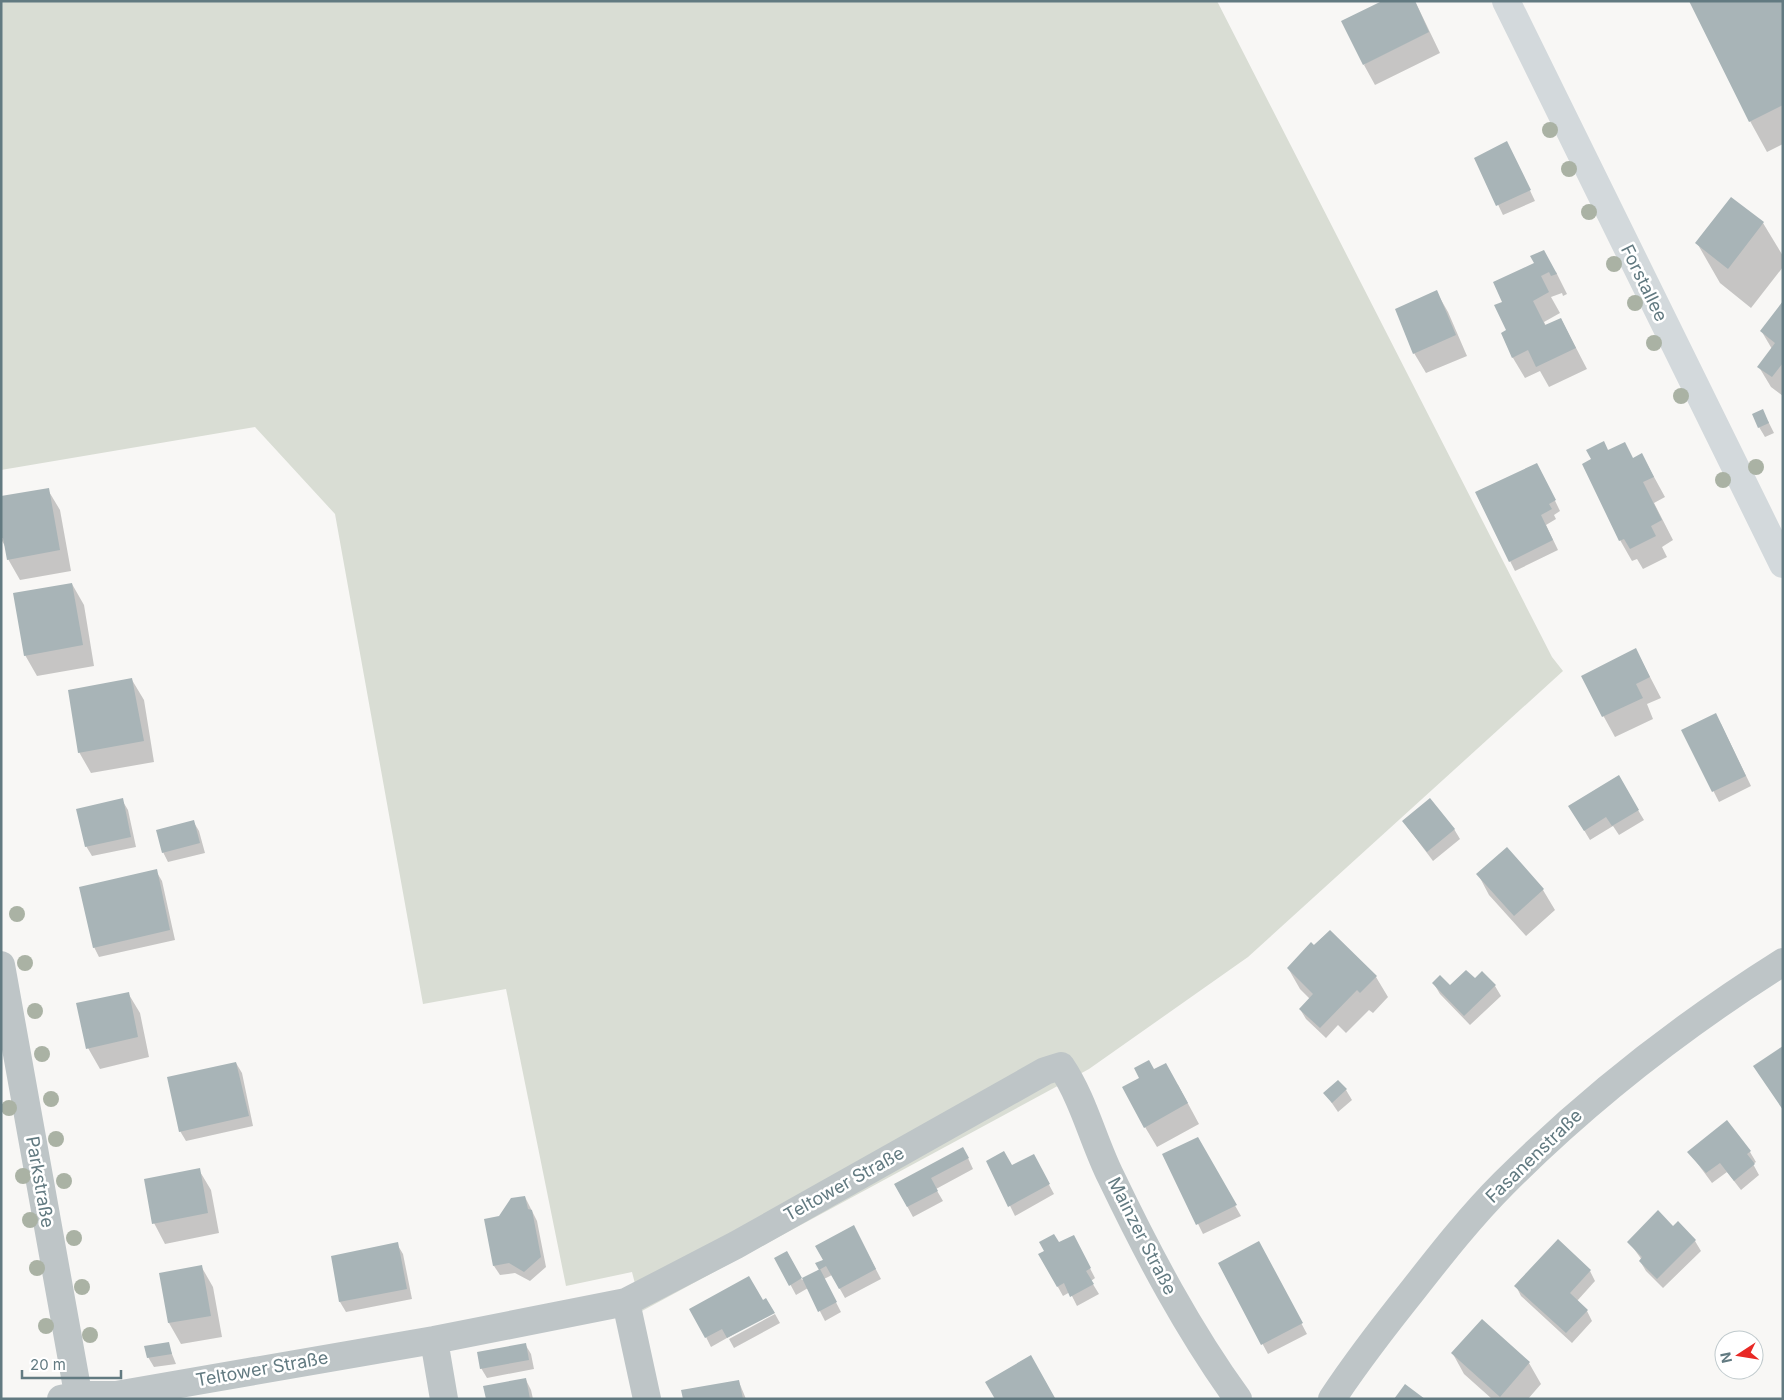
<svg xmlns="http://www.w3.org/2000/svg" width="1784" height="1400" viewBox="0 0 1784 1400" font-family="Inter,sans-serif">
<rect width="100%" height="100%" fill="#f8f7f5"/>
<path fill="#d9ddd4" d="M1,1H1217L1552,657L1563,671L1248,957L1089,1069L642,1311L632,1272L566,1286L506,989L423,1004L335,514L255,427L1,470Z"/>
<path fill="#0003" d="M1415,1L1440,53L1375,85L1364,65Z
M1783,1V144L1767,152L1750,121Z
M1512,153L1535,201L1503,215L1476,159Z
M1763,223L1783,256V267L1751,308L1720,283L1697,243Z
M1535,263L1556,272L1567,294L1563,296L1562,293L1551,297L1560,313L1544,322L1546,326L1561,319L1587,369L1549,387L1540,371L1525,378L1513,358L1504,303Z
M1436,291L1448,312L1467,356L1426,373L1414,353Z
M1783,303V396L1771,387L1759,367L1772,349L1762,332Z
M1768,421L1774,433L1765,437L1759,427Z
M1608,451L1633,459L1642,455L1665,497L1654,503L1673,540L1662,547L1667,557L1643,569L1637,559L1632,561L1620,540Z
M1542,474L1560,511L1554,515L1556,519L1546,525L1558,550L1515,571L1510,561Z
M48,490L60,510L71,571L20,580L8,559L6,548L1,539V525Z
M72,584L84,605L94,666L37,676L25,655Z
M1636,650L1661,698L1647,704L1653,719L1615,737L1582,677Z
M132,680L144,700L154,762L91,773L79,752Z
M1721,724L1751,786L1719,802L1683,731Z
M1618,777L1644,820L1619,835L1613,826L1590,840L1570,807Z
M122,800L128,810L136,847L92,856L86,846Z
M193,821L199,831L205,853L168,862L163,852Z
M1403,821L1454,829L1460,839L1433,861Z
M156,871L162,881L175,940L99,957L94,947Z
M1478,874L1543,890L1555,910L1526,936L1489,895Z
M1330,931L1376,977L1388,997L1373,1013L1369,1010L1346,1033L1338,1025L1326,1038L1306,1019L1300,1009L1310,999L1300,989L1288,968Z
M1482,973L1495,986L1501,996L1470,1025L1440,994L1434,984L1450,987L1475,980Z
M128,993L140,1013L149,1057L100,1069L88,1048Z
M236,1063L242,1073L253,1126L186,1141L180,1131Z
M1154,1071L1178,1085L1199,1124L1157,1147L1145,1127Z
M1346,1090L1352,1100L1338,1112L1325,1093Z
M1726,1122L1750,1152L1756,1162L1753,1164L1759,1175L1741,1190L1727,1172L1712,1183L1689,1152Z
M1197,1139L1241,1216L1203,1234L1164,1155Z
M968,1158L973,1169L936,1189L943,1201L913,1217L895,1184Z
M988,1161L1012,1167L1039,1166L1054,1194L1015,1216Z
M199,1170L211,1190L219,1233L165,1244L154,1223Z
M525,1197L537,1221L546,1267L530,1281L515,1273L500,1275L494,1266L500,1217Z
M1673,1227L1695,1241L1701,1251L1663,1288L1646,1271L1640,1261L1642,1260L1629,1242Z
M859,1237L881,1279L845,1298L832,1275L824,1279L841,1312L825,1321L808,1288L796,1295L776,1258L787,1252L802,1280L820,1270L817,1264Z
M397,1244L403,1254L412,1299L346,1312L340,1302L332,1257Z
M1059,1244L1079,1247L1095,1278L1091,1281L1099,1294L1077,1306L1070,1292L1063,1296L1040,1255Z
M1264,1253L1307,1334L1268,1354L1219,1264Z
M201,1266L213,1287L222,1337L181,1344L169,1323L161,1274Z
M1590,1271L1595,1281L1577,1301L1587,1311L1592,1321L1572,1343L1521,1296L1516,1286Z
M762,1302L773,1312L711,1347L706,1337Z
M775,1314L780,1323L734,1348L729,1339Z
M1482,1320L1529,1363L1541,1384L1528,1399H1492L1464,1374L1453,1354Z
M168,1344L176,1364L154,1367L148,1357Z
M525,1344L531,1354L534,1369L487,1378L481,1368Z
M1030,1356L1055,1399H996Z
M526,1380L531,1390L533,1399H487Z
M739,1382L746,1399H684Z"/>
<path fill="#a8b4b7" d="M1382,1H1415L1429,32L1363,65L1341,21Z
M1689,1H1783V105L1749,122Z
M1507,141L1531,190L1496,206L1474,158Z
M1731,197L1764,222L1728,269L1695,243Z
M1544,250L1557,274L1551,276L1549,272L1541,276L1549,292L1533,301L1545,325L1561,318L1576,348L1536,367L1528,350L1512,358L1501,333L1506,330L1494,305L1502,302L1493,282L1534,263L1530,256Z
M1437,290L1456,335L1413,354L1395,309Z
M1783,301V363L1772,377L1757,367L1775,343L1760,331Z
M1763,409L1769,423L1758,428L1752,414Z
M1604,441L1608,450L1625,442L1633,458L1642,453L1654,477L1643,482L1662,520L1651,526L1656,536L1630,549L1624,539L1619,541L1582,464L1591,459L1586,450Z
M1537,463L1556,500L1549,504L1552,509L1541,515L1553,540L1509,562L1475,492Z
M49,488L60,550L7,560L3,538H1V496Z
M72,583L83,645L24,656L13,593Z
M1636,648L1650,677L1636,684L1643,698L1602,717L1581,676Z
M132,678L144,741L78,753L68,690Z
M1716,713L1746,776L1712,792L1681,730Z
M1619,775L1639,810L1612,826L1606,817L1584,831L1568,806Z
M123,798L131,837L85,847L76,809Z
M1430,798L1455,829L1427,852L1402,821Z
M194,820L200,843L162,853L156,830Z
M1507,847L1544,889L1514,916L1476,874Z
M157,869L170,930L93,948L79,887Z
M1330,930L1377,976L1360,993L1357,990L1320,1028L1299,1009L1313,994L1287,968L1311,942L1314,945Z
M1466,970L1475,978L1482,971L1496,985L1464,1016L1432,983L1440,975L1450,985Z
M129,992L138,1037L86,1049L76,1003Z
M1783,1046V1110L1753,1066Z
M1149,1060L1154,1069L1166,1063L1188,1103L1144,1128L1122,1087L1139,1078L1134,1068Z
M236,1062L249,1116L179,1132L167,1077Z
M1338,1080L1347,1089L1332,1103L1323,1093Z
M1727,1120L1751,1151L1747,1154L1755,1164L1734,1181L1720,1163L1706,1173L1687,1152Z
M1198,1137L1237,1205L1196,1225L1162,1154Z
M963,1147L969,1158L931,1178L938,1191L907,1207L894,1184Z
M1004,1151L1012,1165L1034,1154L1050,1184L1008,1207L986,1161Z
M200,1168L208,1213L152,1224L144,1179Z
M525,1196L528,1209L532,1210L541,1257L524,1272L509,1263L493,1266L484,1219L499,1216L511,1198Z
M1658,1210L1673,1226L1678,1221L1696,1240L1657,1279L1639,1261L1642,1257L1627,1242Z
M854,1225L876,1269L839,1289L826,1266L819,1270L815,1263L823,1260L815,1246Z
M1054,1234L1059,1242L1074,1235L1091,1268L1086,1271L1094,1284L1070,1297L1064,1283L1057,1287L1038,1254L1044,1251L1039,1242Z
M1558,1239L1591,1270L1570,1293L1588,1310L1566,1333L1514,1286Z
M1259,1241L1303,1323L1261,1345L1218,1263Z
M398,1242L407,1289L339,1302L331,1256Z
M787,1251L802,1278L789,1286L774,1258Z
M202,1265L211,1316L168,1323L159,1273Z
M820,1269L837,1302L818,1312L802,1278Z
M749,1276L763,1300L766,1298L775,1313L727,1338L722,1329L705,1338L689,1309Z
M1482,1319L1530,1362L1500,1397L1451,1353Z
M169,1342L172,1354L147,1358L144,1346Z
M526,1343L529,1360L480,1369L477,1352Z
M1031,1355L1055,1398L995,1399L985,1382Z
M526,1378L530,1399H486L483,1386Z
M739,1380L743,1399H683L681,1390Z
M1405,1384L1425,1399H1394Z"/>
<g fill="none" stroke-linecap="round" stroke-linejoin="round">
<path stroke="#bec5c7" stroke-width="28" d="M1,965L79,1399
M626,1302L647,1399
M434,1340L444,1399
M61,1399L79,1395H116L434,1340L626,1302L736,1245L1045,1071L1061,1066C1084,1100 1093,1141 1111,1177C1148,1254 1188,1330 1238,1399
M1332,1399C1357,1361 1385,1325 1413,1290C1442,1253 1471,1216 1504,1183C1588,1099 1683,1025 1783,962"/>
<path stroke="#d3d9dc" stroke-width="28" d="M1506,1L1783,564"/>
</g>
<g fill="#aab2a4">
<circle cx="1550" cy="130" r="8"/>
<circle cx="1569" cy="169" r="8"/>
<circle cx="1589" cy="212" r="8"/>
<circle cx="1614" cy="264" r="8"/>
<circle cx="1635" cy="303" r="8"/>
<circle cx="1654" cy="343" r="8"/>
<circle cx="1681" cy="396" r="8"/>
<circle cx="1756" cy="467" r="8"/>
<circle cx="1723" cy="480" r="8"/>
<circle cx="17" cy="914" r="8"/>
<circle cx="25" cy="963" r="8"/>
<circle cx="35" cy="1011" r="8"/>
<circle cx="42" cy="1054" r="8"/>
<circle cx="51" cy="1099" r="8"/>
<circle cx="9" cy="1108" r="8"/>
<circle cx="56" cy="1139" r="8"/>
<circle cx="23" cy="1176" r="8"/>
<circle cx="64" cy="1181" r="8"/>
<circle cx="30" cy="1220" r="8"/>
<circle cx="74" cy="1238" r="8"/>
<circle cx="37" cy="1268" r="8"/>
<circle cx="82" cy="1287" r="8"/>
<circle cx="46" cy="1326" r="8"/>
<circle cx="90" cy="1335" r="8"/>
</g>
<g text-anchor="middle" stroke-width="5" stroke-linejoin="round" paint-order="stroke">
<g font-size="18" fill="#627a81" stroke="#fff">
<text transform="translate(1644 283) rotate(64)" y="6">Forstallee</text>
<text transform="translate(1534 1156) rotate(-44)" y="6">Fasanenstraße</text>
<text transform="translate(40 1182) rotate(80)" y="6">Parkstraße</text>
<text transform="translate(844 1184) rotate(-29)" y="6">Teltower Straße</text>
<text transform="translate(1142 1236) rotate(63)" y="6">Mainzer Straße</text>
<text transform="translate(262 1369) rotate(-10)" y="6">Teltower Straße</text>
</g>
</g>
<rect width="1784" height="1400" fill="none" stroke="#627a81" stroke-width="5"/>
<g transform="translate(1739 1355) rotate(258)"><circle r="24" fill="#ffffff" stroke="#c0cacd"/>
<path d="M0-4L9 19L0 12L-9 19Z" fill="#e82925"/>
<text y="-8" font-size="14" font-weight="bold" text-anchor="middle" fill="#627a81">N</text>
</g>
<path d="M22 1370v8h99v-8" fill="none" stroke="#627a81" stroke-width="2.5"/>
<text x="30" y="1370" font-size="15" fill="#627a81" stroke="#ffffff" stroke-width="4" paint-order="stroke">20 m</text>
</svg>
